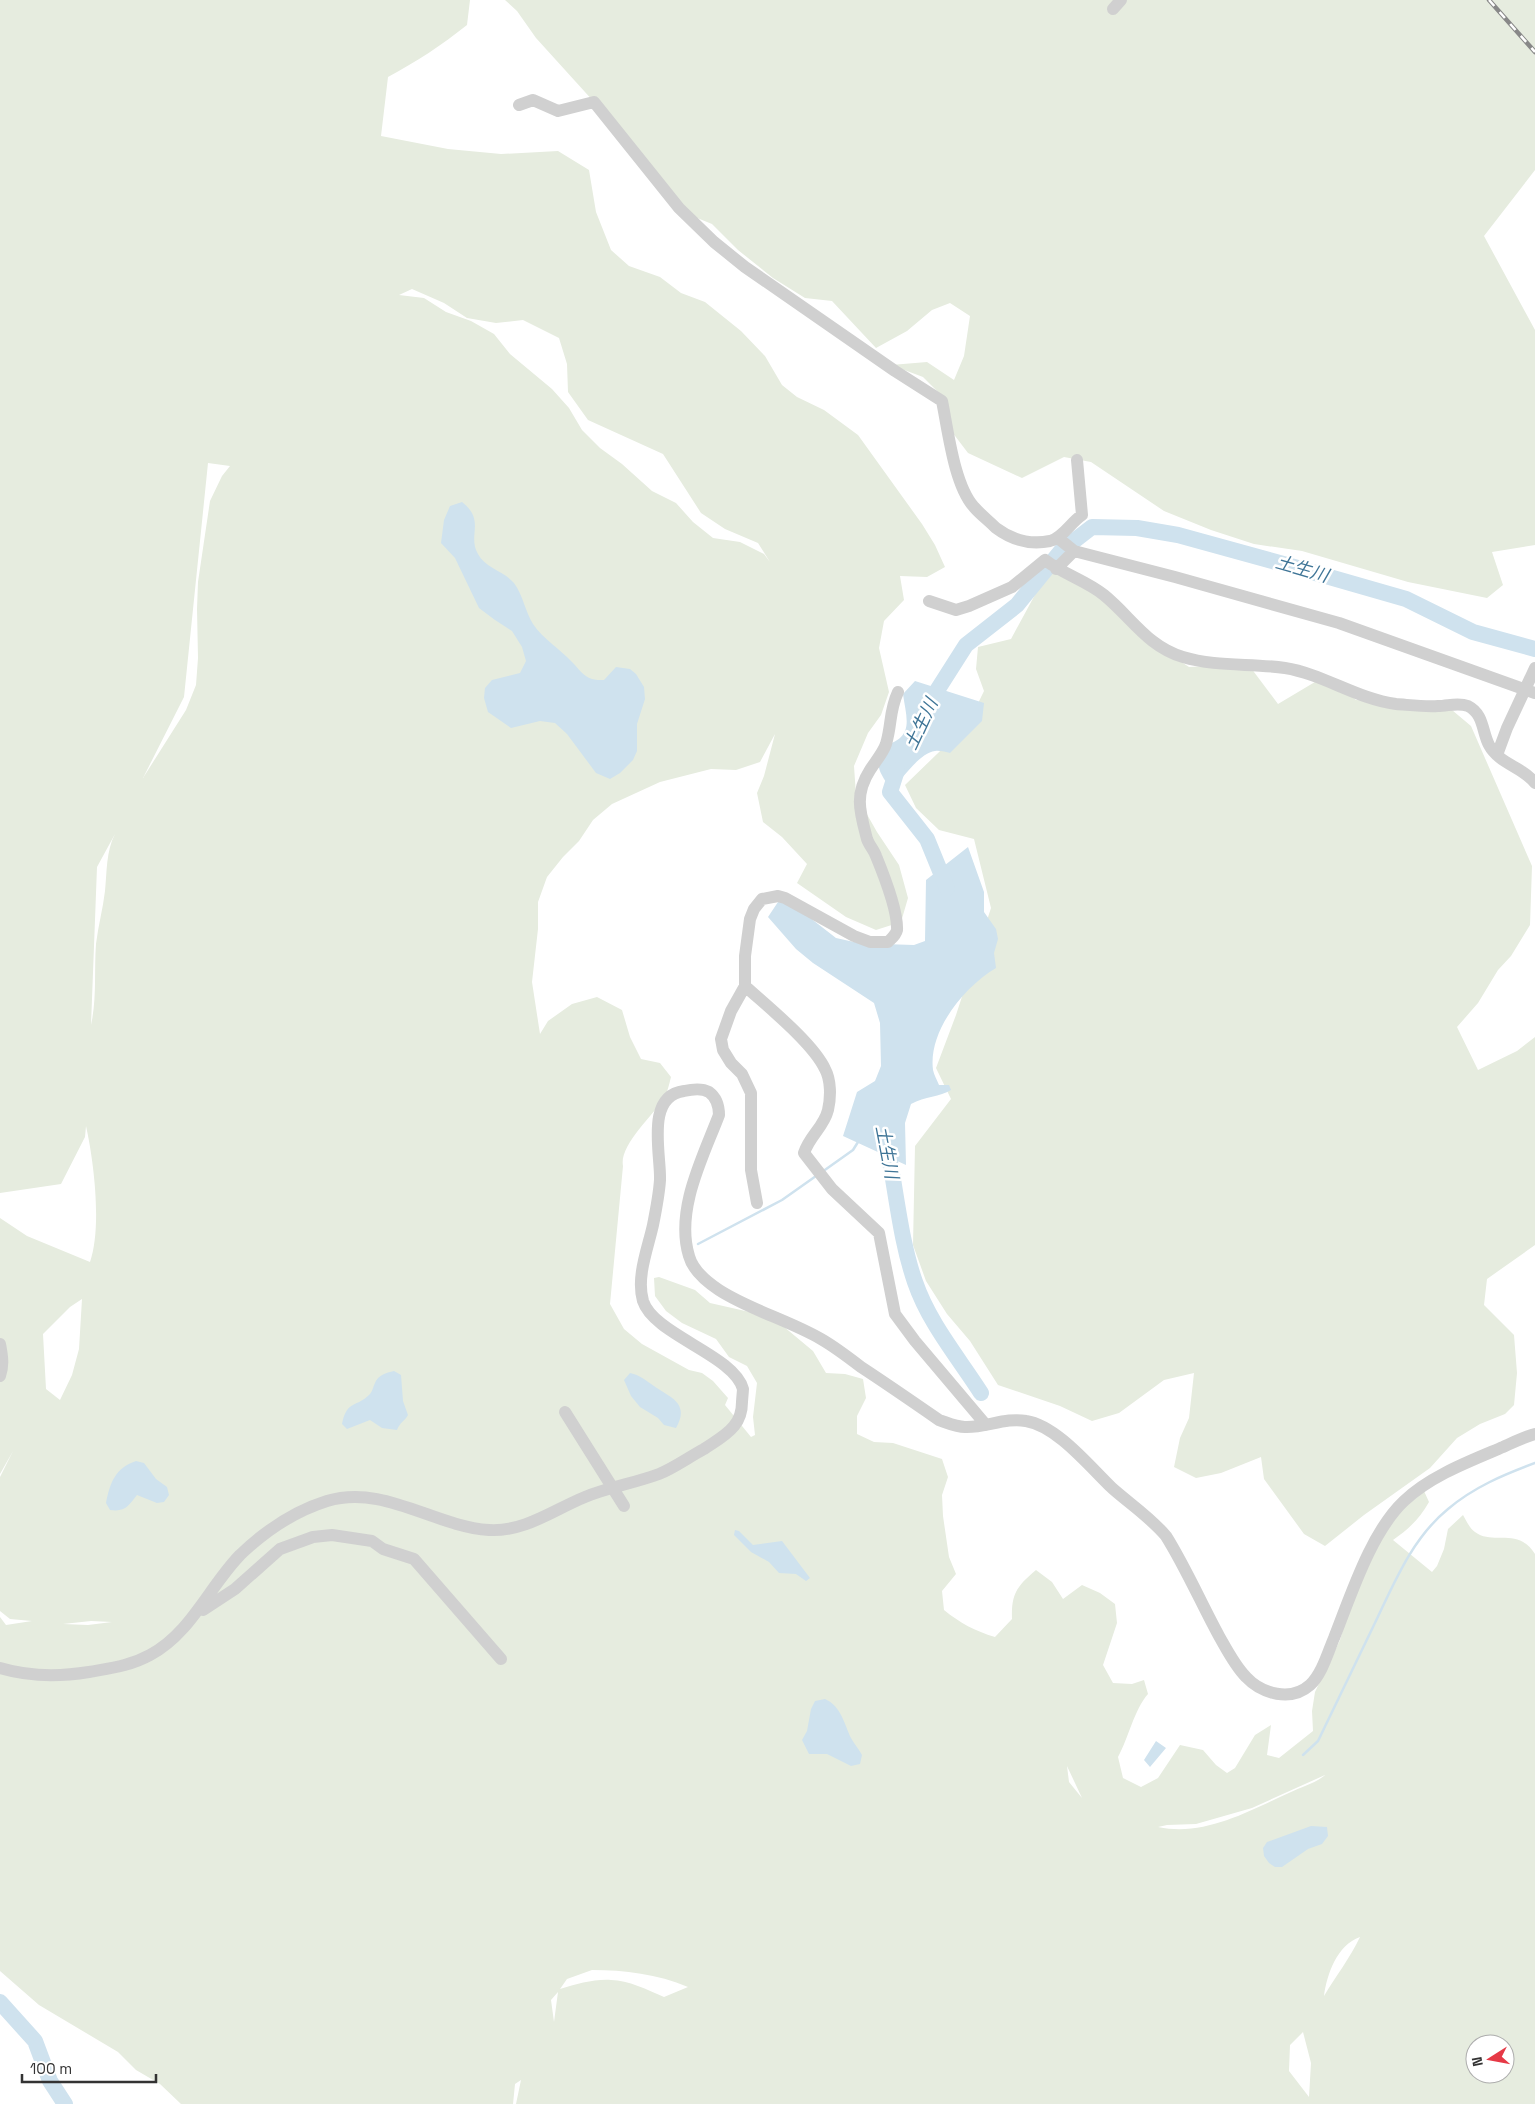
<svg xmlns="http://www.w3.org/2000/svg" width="1535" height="2104" viewBox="0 0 1535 2104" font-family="'Space Grotesk','Noto Sans JP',sans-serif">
<rect width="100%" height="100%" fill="#fff"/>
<path fill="#e6ecdf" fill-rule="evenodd" d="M0,0H470L467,25C442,45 416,62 388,77L381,136L448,149L501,154L558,151L589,170L596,212L611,250L629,266L660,277L681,293L705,302L741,331L765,356L782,385L797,397L824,410L858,435L922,524L935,545L945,567L927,577L900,576L904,600L884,621L879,648L889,692L881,715L868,733L854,766L856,795L877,832L899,865L908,898L901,922L876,930L846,917L797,883L807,864L782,837L763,822L757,793L764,776L775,734L760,762L736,770L711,769L660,782L612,804L593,820L579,841L563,857L547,877L538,902V929L532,982L540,1034L548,1021L572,1004L597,997L622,1010L630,1037L641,1059L660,1063L671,1077C669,1085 667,1094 663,1100C652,1116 619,1146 623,1166L610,1304L624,1329L642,1344L689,1370L702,1373L713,1381L728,1398L725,1405L751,1437L755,1435L753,1417L757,1383L747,1366L729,1357L716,1339L682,1323L666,1311L655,1296L654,1278L659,1277L695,1290L710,1303L767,1316L783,1326L813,1351L826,1373L845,1374L863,1379L866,1398L857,1416V1434L874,1442L893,1443L942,1459L948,1477L942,1495L943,1516L949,1557L956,1574L942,1591L944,1610C960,1623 975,1631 995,1637L1012,1619C1011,1594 1017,1586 1036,1570L1052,1582L1063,1599L1082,1585L1100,1593L1115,1604L1117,1623L1103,1665L1113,1683L1132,1684L1144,1680L1148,1694C1134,1710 1129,1737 1118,1757L1123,1778L1141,1787L1158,1778L1180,1745L1203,1750L1216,1765L1227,1773L1235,1768L1255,1735L1271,1725L1267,1755L1279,1758L1313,1731L1312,1711L1315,1692L1340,1640L1351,1602L1380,1528L1424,1491L1429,1502C1420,1518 1409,1529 1393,1540L1432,1572L1437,1566L1444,1549L1448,1529L1463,1515C1466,1520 1470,1529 1475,1532C1494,1546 1517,1526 1535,1554V2104H516L521,2080L515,2084L513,2104H181L160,2084L136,2070L118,2052L39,2005L0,1971V1617L6,1625L32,1621L10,1619L0,1611V1477L13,1451L0,1474V1218L27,1236L90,1262C102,1227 94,1162 86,1126L85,1137L61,1184L0,1193ZM412,289L444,303L467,318L496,323L523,320L559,338L567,364L568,392L588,420L663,454L701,513L725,529L758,543L770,562L764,554L740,542L713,538L693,522L676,503L652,491L622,464L600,448L582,430L569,408L552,389L510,354L494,334L471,321L446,312L424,298L399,295ZM208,463L230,466L222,476L210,501L198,582L197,609L198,658L196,685L186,710L143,778L184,697ZM115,834C106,851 107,872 105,891C103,909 98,926 96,944C94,971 97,998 91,1025L97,867ZM82,1299L79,1349L72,1375L60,1400L46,1389L43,1334L70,1307ZM91,1621L112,1622L88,1625L63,1624ZM1067,1766L1082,1798L1069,1782ZM1325,1775C1318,1782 1301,1787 1291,1792C1249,1811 1205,1837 1158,1827L1167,1825L1196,1824L1252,1808ZM1360,1937C1350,1958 1336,1976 1324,1996C1327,1974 1337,1945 1360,1937ZM592,1970C625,1970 657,1974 688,1987L664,1997C648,1990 628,1980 611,1980C594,1979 577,1984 560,1989L567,1979ZM558,1992L554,2022L551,2000ZM1303,2032L1311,2063L1309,2097L1289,2071L1290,2045ZM1475,2044H1505V2074H1475Z
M505,0H1535V170L1484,236L1535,330V545L1492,552L1503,585L1487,598L1408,582L1302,551L1254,544L1211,530L1164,511L1091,462L1064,457L1022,478L968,453L949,428L944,398L923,377L891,365L927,362L954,380L964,356L970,316L950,303L932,310L907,331L876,348L832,301L805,298L773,278L738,250L712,224L675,209L614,124L536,38L517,11Z
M1049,569L1085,581L1147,639L1189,667L1248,664L1278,704L1325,676L1356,700L1446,705L1471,726L1532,866L1530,925L1511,956L1498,970L1478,1003L1457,1027L1478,1070L1517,1051L1535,1037V1245L1487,1279L1484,1305L1514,1335L1517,1373L1514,1405L1505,1414L1480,1424L1457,1438L1430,1468L1364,1515L1325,1546L1304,1534L1264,1479L1261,1457L1221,1473L1196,1478L1174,1467L1180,1438L1189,1418L1194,1373L1164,1380L1119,1413L1092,1421L1060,1406L998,1385L970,1341L947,1314L926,1281L913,1245L915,1146L951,1099L936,1068L956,1015L991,908L974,839L939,830L916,808L905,785L968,724L984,691L976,669L978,647L1011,639Z"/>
<path fill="#cfe2ee" d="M462,502C486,521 467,535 478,554C485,568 504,571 514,583C523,595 525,611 533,624C544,640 559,648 572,662C578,668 583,676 592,679C595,680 600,680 604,680L616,667L630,669L636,674L644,687L645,699L637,724V751L633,760L620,773L610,779L596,773L567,734L555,723L540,721L511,728L488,712L484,698L485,688L492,680L520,673L526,661L522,647L512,631L495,620L479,608L455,558L441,543L444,520L450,506Z
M915,681L984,703L982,721L950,753C946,752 939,750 935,751C919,753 903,779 891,790C879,770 873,767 886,745C915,737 906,717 903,694Z
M968,847L984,892V912L996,929L998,939L994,953L996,968C964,987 928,1031 933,1070C934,1075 937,1080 939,1085H949L951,1090C940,1097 925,1096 911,1104L905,1123L906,1165L843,1136L857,1092L875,1081L881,1066L880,1023L874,1003L813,963L796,949L768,917L782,896L836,938L854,942L883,944L914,945L925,941L926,880Z
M394,1371L401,1375L403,1401L408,1415C405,1421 400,1422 397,1430L382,1428L370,1420L347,1429L342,1424C347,1399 357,1408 370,1394C373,1390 373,1387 375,1383C378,1375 386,1373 394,1371Z
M630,1373C640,1375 645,1380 654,1386C671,1398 690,1403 676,1428L664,1425L658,1418L640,1407L631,1396L624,1380Z
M136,1461L144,1463L156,1479L167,1487L169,1495L164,1502L157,1503L137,1495C128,1506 126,1512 110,1510L106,1503C110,1483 115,1468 136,1461Z
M735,1530L739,1531L753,1545L782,1541L810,1578L806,1581L796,1574L779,1573L769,1562L751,1552L734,1535Z
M825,1699C841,1706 844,1723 851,1738C854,1744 859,1749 862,1755L860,1764L851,1766L827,1754H809L802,1740L807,1731L811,1709L815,1701Z
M1156,1741L1166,1748L1150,1767L1144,1760Z
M1311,1826L1327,1827L1328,1836L1322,1844L1308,1849L1282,1867H1275L1269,1863L1264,1856L1263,1848L1267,1842Z"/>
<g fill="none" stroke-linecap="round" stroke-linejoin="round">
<path stroke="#cfe2ee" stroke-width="2.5" d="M822,1172L853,1150L858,1142
M698,1244L782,1200L816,1176
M1303,1755L1318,1741C1336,1703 1355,1665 1373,1627C1393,1586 1411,1539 1448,1509C1474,1487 1503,1475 1535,1463"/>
<path stroke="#cfe2ee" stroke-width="16" d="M927,708L931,700L966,645L1017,605L1061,551L1092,527L1137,528L1178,535L1305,570L1406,599L1473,632L1535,649
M897,770L890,792L927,839L947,888
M885,1137C896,1185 899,1236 915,1282C929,1323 958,1357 981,1393
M0,2002L35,2041L50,2081L65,2104"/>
<path stroke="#d0d0d0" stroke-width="12" d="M1113,9L1121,0
M519,105L533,100L558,111L594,102L679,208L714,242L745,267L895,371L942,401C948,430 954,485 974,507C980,514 989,521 996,528C1012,540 1030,545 1050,541C1063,538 1071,522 1082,515L1077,460
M1074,551L1175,577L1339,623L1535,693
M1056,569L1074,551L1058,538
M929,601L956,610L969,606L1012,587L1045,560C1063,574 1087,581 1104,595C1131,617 1148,647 1183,657C1216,667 1251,663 1285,668C1323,674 1357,699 1396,704C1410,705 1425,707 1438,706C1448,706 1458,702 1468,706C1484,714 1482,732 1489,745C1499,764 1523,767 1535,783
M1497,755L1507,728L1535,668
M745,986C768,1007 813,1043 825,1069C831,1080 831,1097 828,1110C824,1127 810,1135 804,1153L832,1189L879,1233L895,1314L915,1341L986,1425
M757,1203L751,1170V1093L742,1074L731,1063L723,1050L721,1039L731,1011L745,986V956L750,919L754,909L762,899L778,896L785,898L854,936L870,942H888C892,938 896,935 897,930C898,912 883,873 876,856C874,850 869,845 867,839C860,812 854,795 870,770C875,762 883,753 886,744C892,724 889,711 898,692
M0,1344C2,1355 4,1365 0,1376
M203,1610L235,1589L280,1549L313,1537L332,1535L372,1541L383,1549L414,1559L501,1659
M0,1668C30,1677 58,1677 89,1672C111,1668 130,1666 150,1655C191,1633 209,1587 240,1555C264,1532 295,1511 327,1501C384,1484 433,1526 489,1530C525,1532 553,1510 585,1497C609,1487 635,1483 659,1474C674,1468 689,1457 704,1449C714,1442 726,1436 734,1426C740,1419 742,1411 742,1402C742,1401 743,1390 743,1389C734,1355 654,1335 643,1301C636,1277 648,1248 653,1225C656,1210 659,1195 660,1180C661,1154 645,1096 684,1091C693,1089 702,1088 709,1092C717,1098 719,1106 719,1115C703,1157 675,1210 689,1256C693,1271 707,1282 719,1290C750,1310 788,1320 821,1339C835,1347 848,1357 861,1367C887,1384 913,1402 939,1420C948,1423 956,1427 965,1427C985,1428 1006,1417 1026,1421C1057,1426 1089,1466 1112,1488C1130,1504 1150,1517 1166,1536C1186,1568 1201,1603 1219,1636C1227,1650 1235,1666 1246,1677C1262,1694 1291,1702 1310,1685C1322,1674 1328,1652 1334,1638C1351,1595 1371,1532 1404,1501C1430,1476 1470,1461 1503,1447C1514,1442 1524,1437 1535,1434"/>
<g stroke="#888" stroke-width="4.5">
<path id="rail" d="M1489,0L1535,52"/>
</g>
<use href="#rail" stroke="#fff" stroke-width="2.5" stroke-dasharray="8" stroke-linecap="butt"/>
<path stroke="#d0d0d0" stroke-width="12" d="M565,1412L624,1506"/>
</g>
<g text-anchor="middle" stroke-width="5" stroke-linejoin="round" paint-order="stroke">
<g font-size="18" font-style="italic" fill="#3f7597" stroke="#fff">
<text transform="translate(1302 569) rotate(16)" y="6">土生川</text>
<text transform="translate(921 724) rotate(-65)" y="6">土生川</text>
<text transform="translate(887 1152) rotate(79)" y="6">土生川</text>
</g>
</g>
<g transform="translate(1490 2059) rotate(259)"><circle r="24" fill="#ffffff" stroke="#adadad"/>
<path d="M0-4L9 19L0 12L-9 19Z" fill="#e63946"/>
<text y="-8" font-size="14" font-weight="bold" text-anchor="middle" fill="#333333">N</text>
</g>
<path d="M22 2074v8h134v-8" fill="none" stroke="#333333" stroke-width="2.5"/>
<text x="30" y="2074" font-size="15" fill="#333333" stroke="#ffffff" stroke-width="4" paint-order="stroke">100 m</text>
</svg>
